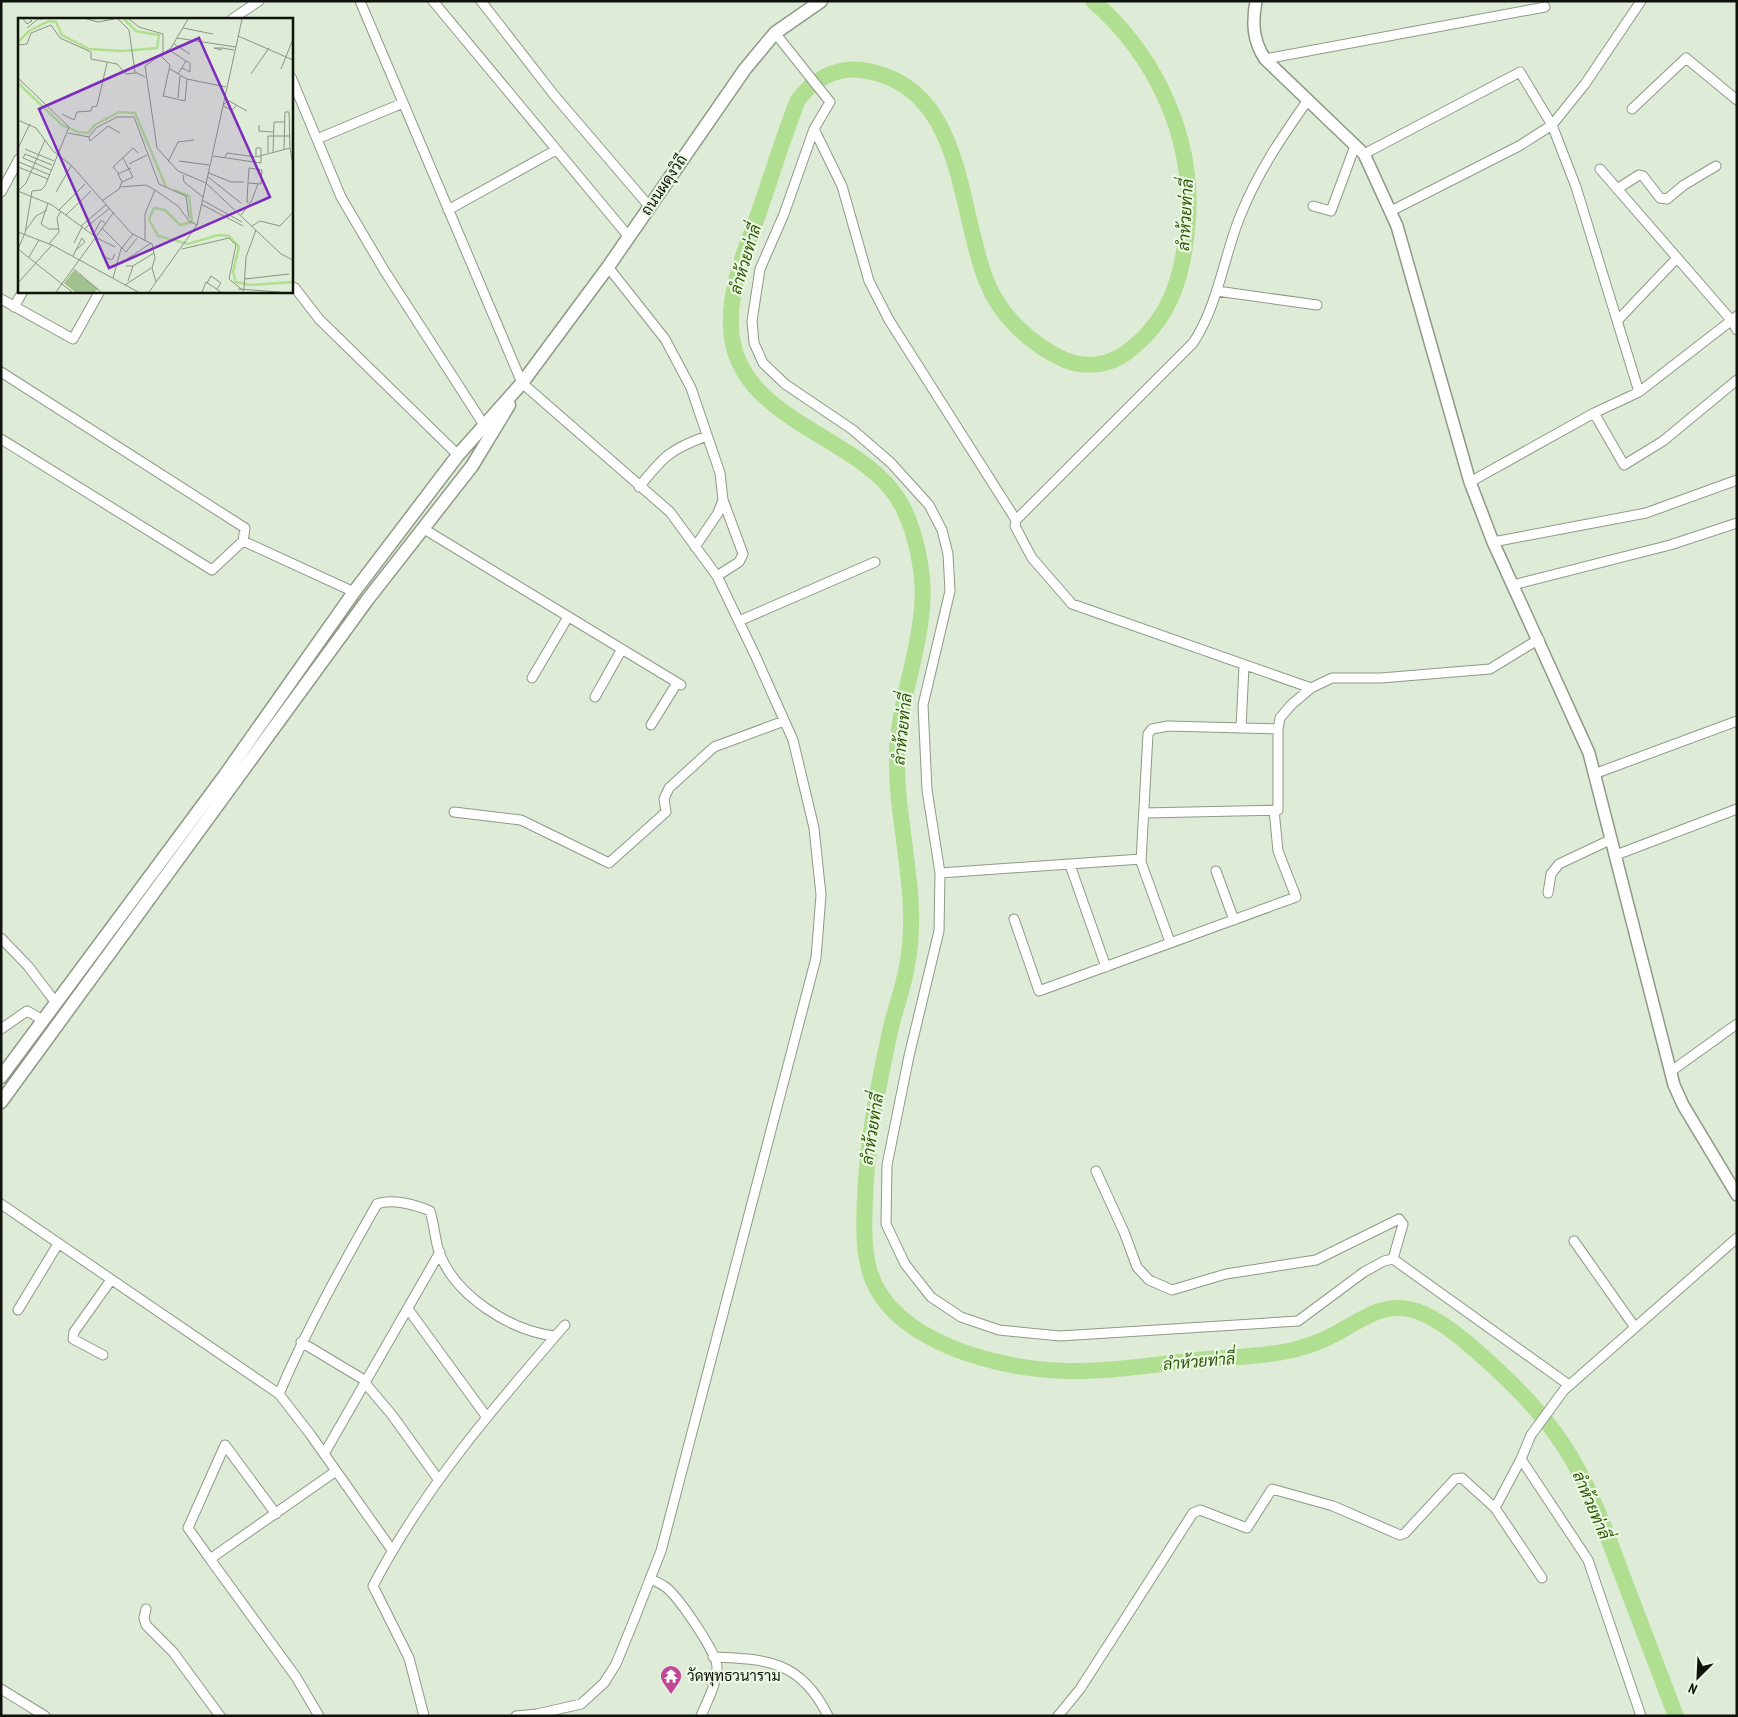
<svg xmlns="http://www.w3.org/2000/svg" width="1738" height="1717" viewBox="0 0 1738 1717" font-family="'PT Sans Narrow',Sarabun,sans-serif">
<rect width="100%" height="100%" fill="#deebd6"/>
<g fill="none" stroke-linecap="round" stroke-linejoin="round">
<path stroke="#b0df92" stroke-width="16" d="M1093,1C1158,57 1197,144 1187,230C1182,281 1168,322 1126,353C1108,366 1085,368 1065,360C1031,345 999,315 986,280C957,206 964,83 861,70C836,67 812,80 798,100C783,137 772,175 759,212C746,249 729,287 731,327C734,415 844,432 891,489C910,512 919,549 922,578C927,637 899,694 897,753C895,824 921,895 907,966C904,985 897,1004 892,1023C879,1081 867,1139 865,1198C864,1221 863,1247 869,1269C889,1343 1002,1370 1068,1371C1112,1372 1155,1364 1198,1360C1230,1357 1262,1357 1293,1350C1308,1346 1323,1341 1337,1333C1366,1317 1389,1298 1424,1314C1448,1325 1471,1346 1491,1364C1514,1385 1536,1407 1555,1433C1586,1475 1603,1524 1621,1572C1639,1620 1658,1668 1676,1716"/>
<g stroke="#8e9a86" stroke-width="11">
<path id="minor" d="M360,1L522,383L670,512L717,576L755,655L793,740L814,828L821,895L816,958L661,1551L634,1620L616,1664L604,1683L581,1704L537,1714L516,1716
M433,1L629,237
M481,1L554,95L649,206
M232,19L259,1
M775,33L830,102L814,129L842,186L869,281L889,320L1016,520L1193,343C1218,305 1223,260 1239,219C1256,175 1281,138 1308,100
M1265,59L1545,7
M291,77L341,197L384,270L484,425
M1632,109L1686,58L1737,100
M814,129L784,214L760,269L752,321L754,343L763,363L785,384L853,430L891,463L929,505L942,530L948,554L950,591L923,705L927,790L940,873L939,931L909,1056L887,1165L886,1224L905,1264L931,1297L961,1317L999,1330L1060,1336L1298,1321L1364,1272L1384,1261L1393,1259
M317,139L403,103
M1364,154L1520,72L1552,125L1576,187L1639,392
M1600,169L1732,321L1737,330
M1617,189L1639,175L1643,176L1660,198L1667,199L1684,185L1716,166
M1,192L19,159
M1313,206L1331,211L1355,146
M448,210L556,150
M1391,211L1519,146L1552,125L1585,84L1641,1
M608,267L665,339L691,388L720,473L723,500L718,513L695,547
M291,286L295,288L319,319L458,455
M1217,291L1317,305
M1,299L73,339L100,291
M14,307L23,291
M1618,320L1677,258
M1,372L245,528L243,541L354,592
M1594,413L1624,465L1663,441L1737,380
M1,439L212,570L243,541
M1470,482L1594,413L1639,392L1737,316
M639,487C663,457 670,449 707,436
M1016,520L1015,526L1032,558L1072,604L1311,688
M424,529L681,685
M1493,542L1646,513L1737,480
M717,576L739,562L743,554L723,500
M1513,585L1670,545L1737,523
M739,621L875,562
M532,678L568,617
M595,697L622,649
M651,725L677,683
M1241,728L1244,666
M1594,774L1737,721
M454,812L521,820L609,863L666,812L664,799L669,788L714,747L784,721
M1144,813L1278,810V729L1280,718L1291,705L1311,688L1332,678H1381L1490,669L1539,639
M1616,855L1737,809
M1070,865L1106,967
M1216,871L1234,920
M940,873L1141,859
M1548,893L1551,874L1559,864L1612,839
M1014,919L1039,991L1296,897L1278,851L1274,810
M1,938L28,966L56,1003
M1170,942L1141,862L1148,734L1152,729L1168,726L1278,729
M1,1029L27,1011L43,1020
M1670,1072L1737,1024
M1096,1171L1124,1232L1137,1267L1149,1280L1172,1290L1226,1274L1316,1260L1399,1219L1403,1224L1393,1259L1569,1385
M1,1204L279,1394L310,1434L392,1550
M1574,1241L1634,1326
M408,1309L486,1416
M18,1310L58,1244
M301,1342L366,1381
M103,1355L73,1339L74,1332L111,1280
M365,1383L392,1415L438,1479
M279,1394C307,1328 342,1266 377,1204C391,1198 417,1205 430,1211C434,1224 435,1239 439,1252C455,1296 511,1331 555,1336
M324,1454L440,1252
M1495,1508L1521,1459
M210,1559L188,1528L225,1445L276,1514
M650,1579C654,1581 660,1583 664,1586C677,1594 717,1653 717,1667C717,1684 707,1701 701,1716
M146,1609L144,1618L146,1625L173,1652L220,1716
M713,1657C768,1659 801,1661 828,1716
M1,1689L45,1716
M319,1716L296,1677L210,1559L336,1471
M424,1716L409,1658L373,1586C424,1488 494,1407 565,1325
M1058,1716L1080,1689L1193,1513L1200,1510L1247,1528L1272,1489L1333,1506L1400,1535L1405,1533L1455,1479L1462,1478L1495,1508L1542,1578
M1641,1716L1588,1560L1521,1459L1531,1435L1564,1390L1737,1238"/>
</g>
<g stroke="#8e9a86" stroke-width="14">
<path id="tertiary" d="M1256,1C1252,23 1253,41 1265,59L1364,154L1397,226L1470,482L1493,542L1589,753L1674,1085L1683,1105L1737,1195"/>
</g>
<g stroke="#8e9a86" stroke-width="15">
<path id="secondary" d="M1,1077L225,775L354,592L458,455L522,383L608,267L745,69L775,33L821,1
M1,1102L368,599L472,466L509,405"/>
</g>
<use href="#minor" stroke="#fff" stroke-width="9"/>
<use href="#tertiary" stroke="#fff" stroke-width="11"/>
<use href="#secondary" stroke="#fff" stroke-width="12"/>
</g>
<defs>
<g id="temple-pin" transform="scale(1.125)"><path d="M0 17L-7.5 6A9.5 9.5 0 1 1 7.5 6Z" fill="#c24697" stroke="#ebf8e3"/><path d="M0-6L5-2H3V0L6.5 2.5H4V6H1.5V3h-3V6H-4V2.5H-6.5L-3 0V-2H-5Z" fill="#fff"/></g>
</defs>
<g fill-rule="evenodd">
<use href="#temple-pin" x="671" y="1676"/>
</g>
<g text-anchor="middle" stroke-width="4.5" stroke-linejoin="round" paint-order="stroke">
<g font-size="15" fill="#0f130c" stroke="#ebf8e3">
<text transform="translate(664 185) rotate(-56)" y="5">ถนนผดุงวิถี</text>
</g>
<g font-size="15" fill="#0f130c" stroke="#ebf8e3" text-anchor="start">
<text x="687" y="1681">วัดพุทธวนาราม</text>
</g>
<g font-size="16" font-style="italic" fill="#2c5400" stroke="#ebf8e3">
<text transform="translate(1185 215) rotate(-87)" y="6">ลำห้วยท่าลี่</text>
<text transform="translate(745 259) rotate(-73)" y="6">ลำห้วยท่าลี่</text>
<text transform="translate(902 729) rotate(-84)" y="6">ลำห้วยท่าลี่</text>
<text transform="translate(872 1129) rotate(-81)" y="6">ลำห้วยท่าลี่</text>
<text transform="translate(1199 1361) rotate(-5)" y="6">ลำห้วยท่าลี่</text>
<text transform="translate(1592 1505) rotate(67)" y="6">ลำห้วยท่าลี่</text>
</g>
</g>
<g transform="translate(18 18)">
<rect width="275" height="275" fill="#deebd6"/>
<path d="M56,252L80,271L77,274H57L46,265Z" fill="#a2c18f"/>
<path fill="none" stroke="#b0df92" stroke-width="2.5" d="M0,24L11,13L31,3L38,4L44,17L71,31L104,33L139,30L141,17L118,13L106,1M0,65L44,107L60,114L70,115L77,107L101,94L117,95L148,169M156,172L171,178L174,204L162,207L147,192L136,190L131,201L140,218L170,226L200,217L211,218L221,229L215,254L218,264L232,267L275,264"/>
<path fill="none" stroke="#8b9585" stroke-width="1" d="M5,1L9,6L14,3L12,1M69,1L80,4L96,1M100,1L111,12L117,54L127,59M111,1L121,9L145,16V35M170,1L153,30L127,48L139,130L160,153L188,165L263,236L275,242M9,10L20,1H25M165,10L195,16M220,18L275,42M159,20L218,29M156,26L172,36M0,27L9,26L13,15L33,7L42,20L73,34V41L99,46L108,56L118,55M204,30L203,32L196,30H204L216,32M151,32L168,43L160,56M142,37L152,47L145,79M164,50L172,54V45L168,43M152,51L169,61L208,69M263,51L275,21M233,56L251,30M0,60L51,109L27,168L23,172L14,173L7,215L0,231M146,78L167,83L169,61M160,80L162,58M206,86L211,83L229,93M205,88L214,92L219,87M44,96L56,102L59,94L73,93L74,89L79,88L89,45M0,102L18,110L35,133L53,147L113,215L134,226L137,240L134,250L138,264M241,107V113L255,114M50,115L71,119L72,123L90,108L102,115M71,119L78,110L99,99H116L141,166L168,178L171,200M0,130L12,106M272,130L275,147M7,131L36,143M255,134L256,104H267M250,135V118H272M195,138L243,145V130H238V138M207,139L209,135L238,139L272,130L271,94H267L266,131M161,143L191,147M1,144L32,157M150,144L160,124L176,122M111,146L129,137M0,149L30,161M33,152L5,140L7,136L34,147M191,155L213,164H226M101,156L95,149L115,130L120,135M165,157L166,164L185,179M190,159L223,185M104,164L100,156L113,150M230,165L243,166L244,152L231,150L230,164L229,184H231M102,169L128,167L137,172M0,173L34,187L79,220L97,229M0,173L8,165L27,122M38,174L53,148M184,182L224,204M84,183L101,171L104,164L115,159L105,140M30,185L23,206L31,211H40M183,186L225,208M41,192L67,166M48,197L73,173M223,197L233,184L240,166M63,208L88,187M234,208L242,203L262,208L275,194M84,210L108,234L119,220M66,211L92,190M8,212L18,198L29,192M0,214L34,227L120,274M75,217L83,202L88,206M127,223V196L137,172L160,188L171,203L179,207M56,225L64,209M31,226L41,214L39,200L43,193M0,231L54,274M164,231L211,220L218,227L211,261L226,273M55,238L64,220L67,224L58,232M84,238L94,242L97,236M11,239L21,222M109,241L133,225M108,248H115L136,235M56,251L83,274M95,260L103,231L115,216M227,261L271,256M110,263L115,248M0,265L34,227M189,265L193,258L203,265L199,271M107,267L133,250M220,271L262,274M226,271L228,239L238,212M38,274L96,194M131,274L179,207L224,1M184,274L188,264L203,274"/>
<path fill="#7b2cbf" fill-opacity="0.15" stroke="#7b2cbf" stroke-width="2.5" d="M181,20L252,179L91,250L21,91Z"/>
<rect width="275" height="275" fill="none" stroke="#0f130c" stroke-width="2.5"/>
</g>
<rect width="1738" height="1717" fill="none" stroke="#0f130c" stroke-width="5"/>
<g transform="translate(1698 1677) rotate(204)" stroke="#ebf8e3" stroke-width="4" paint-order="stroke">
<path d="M0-4L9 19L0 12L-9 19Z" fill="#0f130c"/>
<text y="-8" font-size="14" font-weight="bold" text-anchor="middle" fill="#0f130c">N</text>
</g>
</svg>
